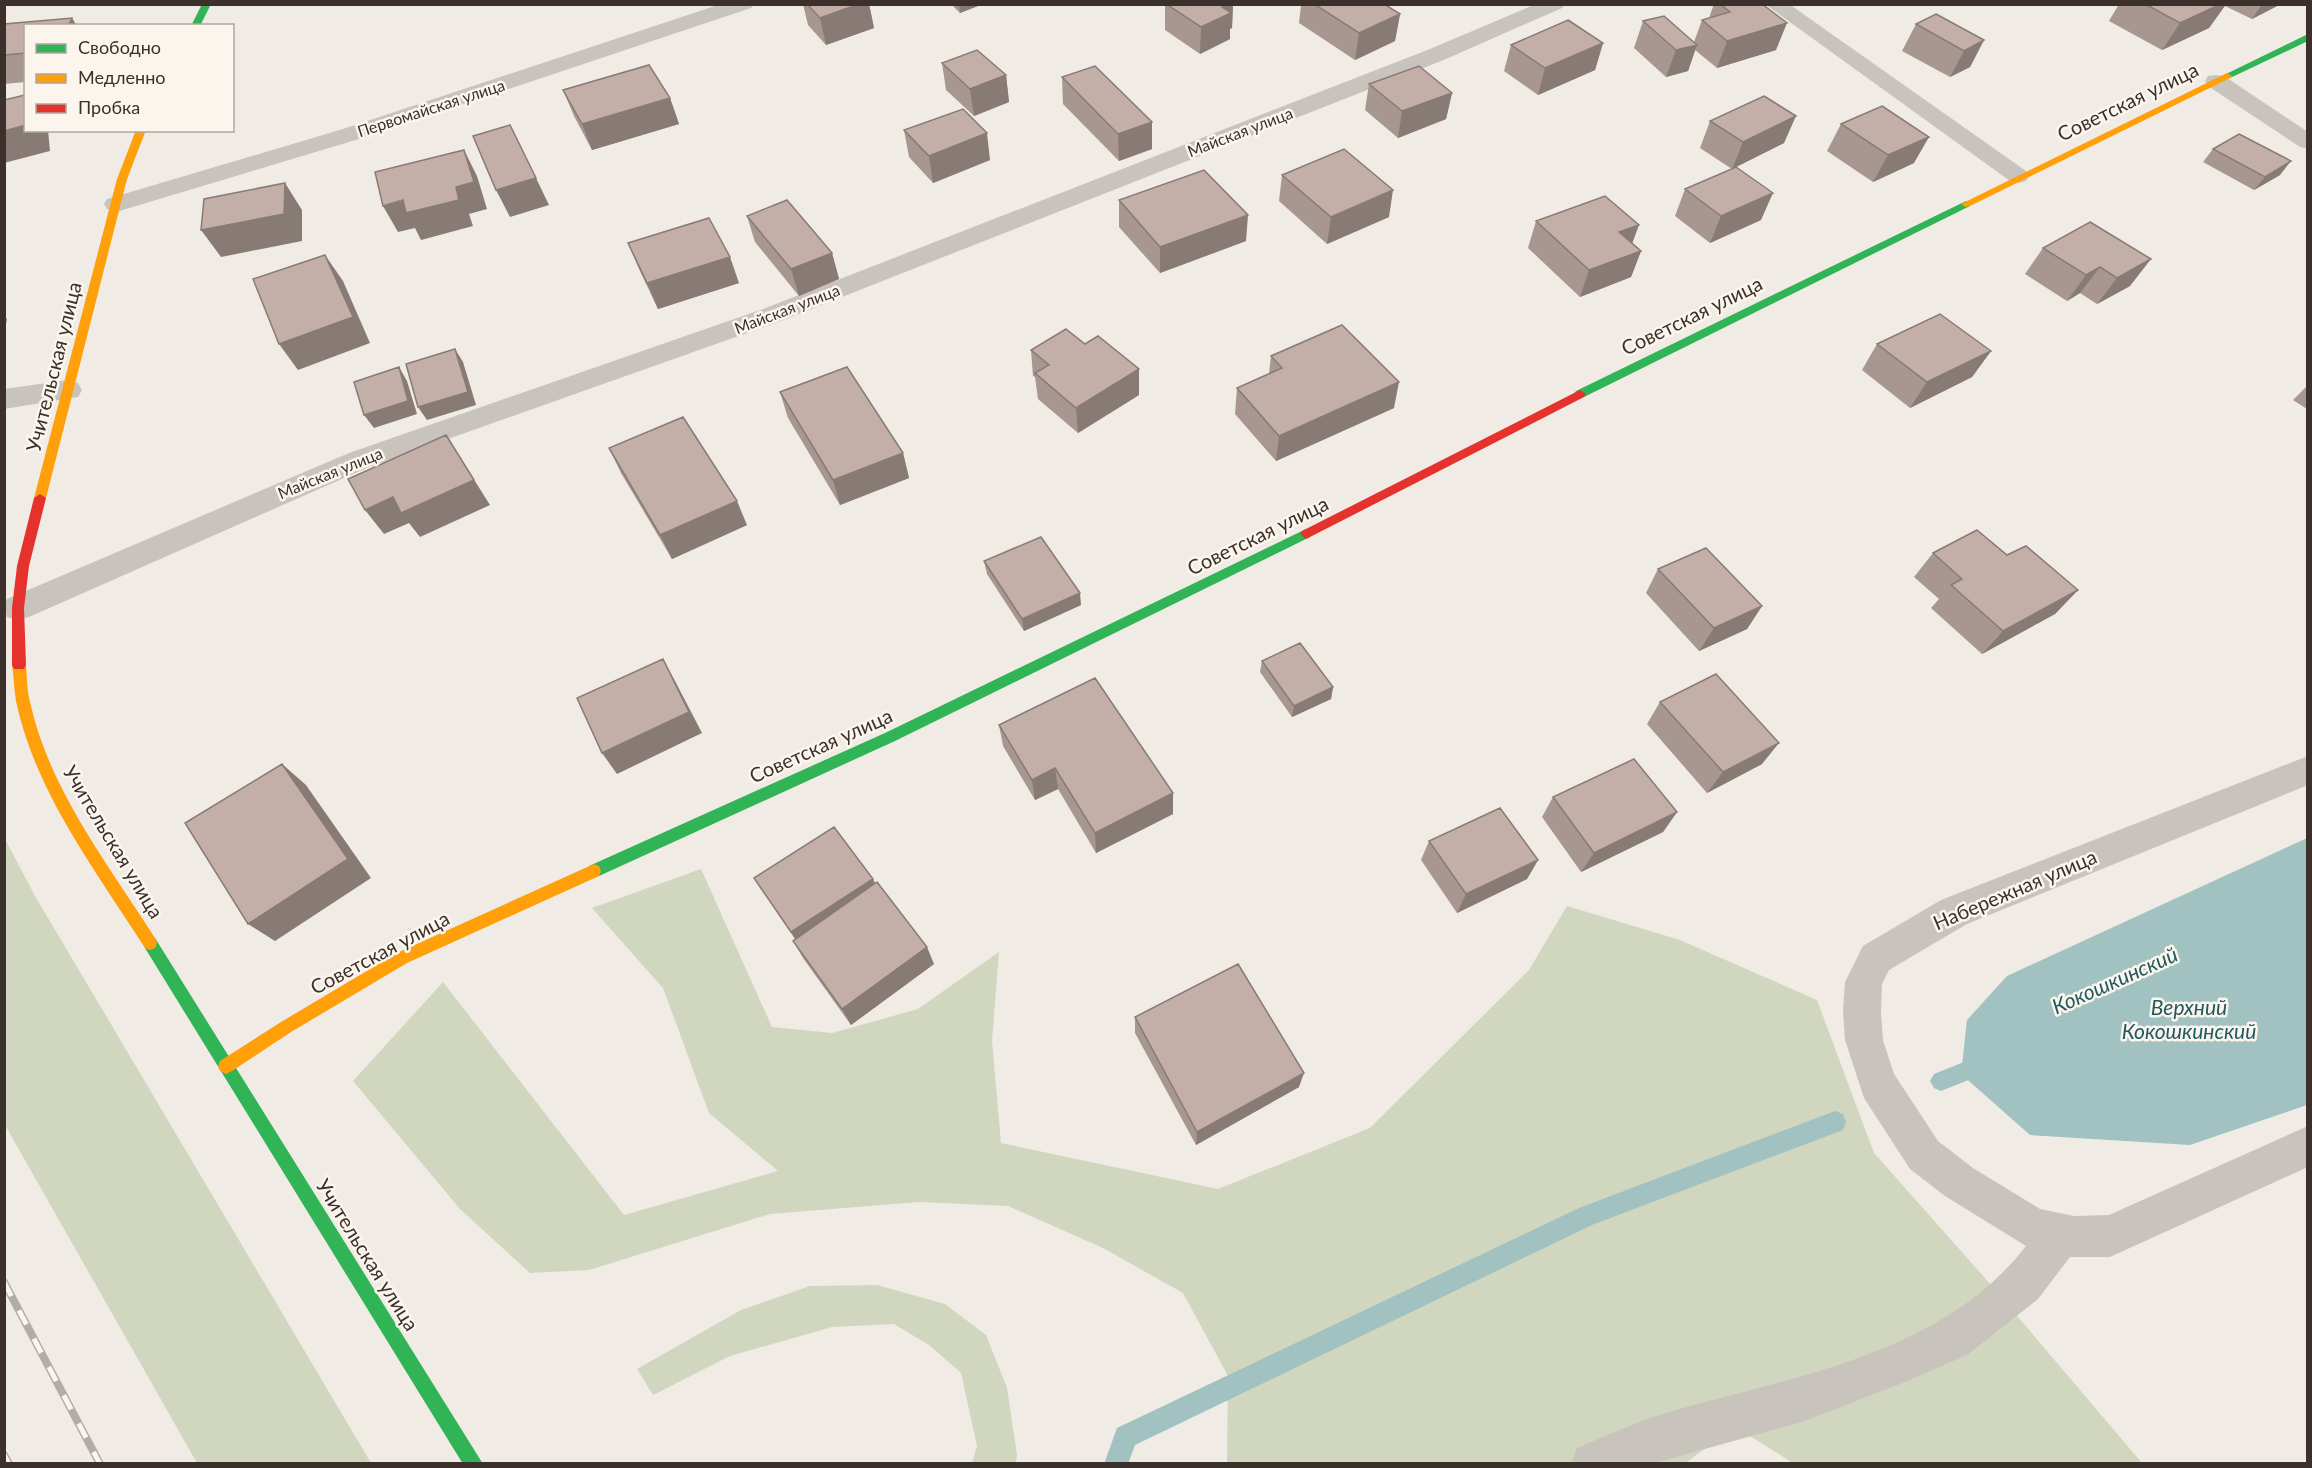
<svg xmlns="http://www.w3.org/2000/svg" width="2312" height="1468" viewBox="0 0 2312 1468" font-family="Lato,sans-serif">
<rect width="100%" height="100%" fill="#f0ebe5"/>
<path fill="#d1d6bf" d="M4,837L35,896L371,1463H197L5,1125Z
M701,869L772,1027L832,1033L918,1009L999,952L992,1041L1001,1143L1218,1189L1370,1128L1529,970L1567,906L1680,940L1817,1000L1874,1153L1984,1277L2142,1463H1793L1734,1426L1686,1463H1227L1228,1376L1183,1293L1103,1248L1008,1206L919,1202L770,1214L589,1270L530,1273L460,1209L353,1081L443,982L624,1215L778,1171L709,1113L663,988L592,908Z
M877,1285L945,1304L986,1335L1007,1388L1017,1455L1016,1463H972L977,1446L961,1373L929,1345L894,1324L832,1327L730,1356L653,1395L637,1369L741,1310L810,1286Z"/>
<path fill="#a1c2c1" d="M2307,838V1105L2190,1145L2030,1135L1961,1074L1967,1020L2007,976Z"/>
<g fill="none" stroke-linecap="round" stroke-linejoin="round">
<path fill="#a1c2c1" fill-rule="evenodd" d="M1984,1054L1991,1057L1994,1064L1991,1071L1941,1091L1934,1088L1930,1081L1934,1074Z
M1835,1111L1843,1114L1846,1122L1843,1130L1592,1225L1135,1445L1128,1464H1104L1117,1428L1579,1208Z"/>
<path fill="#c9c3be" fill-rule="evenodd" d="M1765,4H1789L2026,171L2029,176L2026,181L2018,183L2010,181Z
M2216,75L2224,76L2308,132V149L2300,147L2208,86L2205,81L2208,76Z"/>
<path fill="#c9c3be" fill-rule="evenodd" d="M721,4H754L751,8L359,139L116,212L107,209L104,204L107,199L343,129Z
M1536,4H1565L1562,8L1446,59L781,321L369,467L29,617L18,620L7,617L4,604L7,599L349,453L763,309L1430,49Z
M68,380L78,383L82,390L78,397L4,409V389Z
M2308,756V785L1967,924L1889,970L1882,984L1881,1011L1883,1040L1894,1074L1938,1141L1973,1168L2040,1209L2074,1216L2109,1215L2308,1126V1167L2110,1257H2070L2038,1299L1967,1355L1900,1384L1802,1422L1651,1464H1571L1577,1448C1606,1436 1636,1422 1666,1413C1792,1376 1941,1356 2026,1246L1945,1196L1910,1169L1864,1098L1845,1040L1843,1011L1845,982L1863,946L1941,900Z"/>
<path fill="#30b455" fill-rule="evenodd" d="M202,4H211L200,26H191Z
M2308,34V41L2230,78L2222,76Z
M1966,201L1971,204L1970,206L1584,397H1576L1574,394L1576,391Z
M1306,529L1310,531L1312,534L1310,537L895,741L599,876L594,878L589,876L587,871L589,866L885,733Z
M150,936L155,938L483,1464H463L145,948L143,943L145,938Z"/>
<path fill="#ff9f0a" fill-rule="evenodd" d="M2227,73L2232,76L2230,78L1970,206L1966,207L1961,204Z
M136,130H146L127,179L46,498L40,502L34,498L117,179Z
M19,660L24,661L26,665C27,677 27,690 30,702C49,789 108,864 155,938L157,943L155,948L150,950L145,948C96,871 35,792 16,701C14,690 14,677 12,665L14,661Z
M594,864L599,866L601,871L599,876L407,963L291,1032L232,1071L226,1074L220,1071L218,1066L220,1061L281,1022L397,953Z"/>
<path fill="#e5322d" fill-rule="evenodd" d="M1580,390L1586,394L1584,397L1310,537L1306,539L1300,534L1302,531Z
M40,494L46,498L29,566L24,608L26,665L24,669H14L12,665V608L17,566L34,498Z"/>
<g stroke="#b1aca8" stroke-width="8">
<path id="rail" d="M4,1282L100,1464
M4,1455L9,1464"/>
</g>
<use href="#rail" stroke="#fbf5ee" stroke-width="5" stroke-dasharray="16" stroke-linecap="butt"/>
</g>
<path fill="#a89690" d="M803,4H869L874,28L826,45L808,25Z
M951,4H983L960,13Z
M1165,4H1233L1232,28L1230,29V39L1200,54L1165,30Z
M1299,4H1384L1400,14L1395,41L1355,60L1299,23L1301,6Z
M1714,4H1762L1776,50L1717,68L1695,50L1688,71L1666,77L1634,48L1643,21L1694,42L1702,20L1709,18Z
M2119,4H2281L2252,19L2225,6L2209,28L2162,50L2109,21Z
M4,24L26,26V82L4,84Z
M1916,24L1984,40L1970,67L1950,77L1902,51Z
M1603,43L1595,70L1538,95L1504,71L1511,45Z
M942,63L1006,75L1009,102L974,116L946,90Z
M1062,77L1152,149L1119,161L1063,104Z
M1369,84L1452,93L1446,119L1398,138L1365,110Z
M563,90L670,98L679,124L592,150L574,116Z
M1710,121L1784,143L1732,169L1700,148Z
M1841,124L1914,163L1873,182L1827,151Z
M904,130L990,160L933,183L909,157Z
M2213,149L2280,175L2254,190L2203,162Z
M1282,175L1389,217L1327,244L1279,201Z
M1685,189L1761,220L1710,243L1675,216Z
M1119,200L1246,241L1160,273L1119,227Z
M747,216L832,253L839,279L799,296L755,242Z
M1536,221L1632,243L1641,251L1631,277L1580,297L1528,248Z
M2090,222L2130,286L2097,304L2080,293L2067,301L2025,274L2043,248Z
M628,243L739,283L658,309L639,269Z
M1085,344L1139,369V395L1078,433L1038,399L1035,377L1033,376L1031,350Z
M1877,344L1991,351L1972,377L1910,408L1862,370Z
M1271,356L1394,408L1276,461L1235,414L1237,388L1269,374Z
M2307,386V409L2293,400Z
M780,392L903,453L909,478L840,505L788,418Z
M609,448L747,525L672,559L621,473Z
M1933,553L2007,555L2078,590L2055,614L1982,654L1931,608L1939,599L1914,577Z
M984,561L1081,605L1024,631L987,574Z
M1658,569L1762,606L1747,629L1699,651L1646,593Z
M1262,661L1333,687L1331,699L1292,717L1260,672Z
M1660,702L1762,764L1707,793L1647,724Z
M999,725L1173,793V814L1096,853L1058,789L1035,800L1003,746Z
M1553,797L1677,812L1663,832L1581,872L1542,817Z
M1429,841L1538,860L1527,879L1457,913L1421,860Z
M754,878L873,879L875,884L934,964L851,1025L803,958L793,941L795,939Z
M1135,1017L1299,1087L1196,1145L1135,1033Z"/>
<path fill="#887a75" d="M859,4H869L874,28L826,45L820,18Z
M959,4H983L960,13Z
M1227,4H1233L1232,28L1230,29V39L1200,54L1201,27L1222,7Z
M2221,4H2226L2209,28L2162,50L2180,23Z
M2262,4H2281L2252,19Z
M1400,14L1395,41L1355,60L1359,33Z
M72,18L77,26H68Z
M1787,23L1776,50L1717,68L1727,41Z
M1984,40L1970,67L1950,77L1964,51Z
M1603,43L1595,70L1538,95L1545,68Z
M1697,45L1688,71L1666,77L1676,50Z
M1006,75L1009,102L974,116L970,89Z
M1452,93L1446,119L1398,138L1402,111Z
M670,98L679,124L592,150L582,124Z
M1796,116L1784,143L1732,169L1743,142Z
M1152,122V149L1119,161L1118,134Z
M26,125V130H48L50,151L4,163V131Z
M987,133L990,160L933,183L929,156Z
M1929,137L1914,163L1873,182L1888,155Z
M464,150L477,176L487,209L469,214L473,226L421,240L415,228L398,232L383,206L456,187Z
M2291,161L2280,175L2254,190L2265,177Z
M536,178L549,205L510,217L496,190Z
M285,183L302,210V241L221,257L201,230Z
M1393,190L1389,217L1327,244L1331,217Z
M1773,193L1761,220L1710,243L1721,216Z
M1248,215L1246,241L1160,273V247Z
M1639,225L1629,252L1619,232Z
M1641,251L1631,277L1580,297L1589,270Z
M832,253L839,279L799,296L791,269Z
M325,255L343,281L370,343L298,370L279,344Z
M730,257L739,283L658,309L647,283Z
M2151,259L2130,286L2097,304L2117,278Z
M2100,267L2080,293L2067,301L2086,275Z
M4,317L7,319L4,333Z
M455,349L463,362L476,405L427,420L418,407Z
M1991,351L1972,377L1910,408L1927,382Z
M399,367L407,381L417,414L374,428L364,415Z
M1139,369V395L1078,433L1076,408Z
M1399,382L1394,408L1276,461L1279,436Z
M446,435L490,505L420,537L409,523L384,534L365,510Z
M903,453L909,478L840,505L833,480Z
M737,501L747,525L672,559L660,535Z
M2078,590L2055,614L1982,654L2003,631Z
M1080,593L1081,605L1024,631L1022,619Z
M1762,606L1747,629L1699,651L1714,628Z
M663,659L675,681L702,733L617,774L602,753Z
M1333,687L1331,699L1292,717L1294,706Z
M1779,743L1762,764L1707,793L1723,772Z
M282,764L306,785L371,878L275,941L248,924Z
M1055,768L1058,789L1035,800L1032,780Z
M1173,793V814L1096,853L1095,833Z
M1677,812L1663,832L1581,872L1594,853Z
M1538,860L1527,879L1457,913L1466,894Z
M873,879L881,898L802,950L791,932Z
M927,947L934,964L851,1025L842,1009Z
M1304,1073L1299,1087L1196,1145L1197,1132Z"/>
<path fill="#c3afa7" stroke="#887a75" stroke-width="1.5" d="M807,4H859L820,18Z
M1166,4H1227L1222,7L1231,13L1201,27Z
M1314,4H1384L1400,14L1359,33Z
M1720,4H1762L1787,23L1727,41L1702,20L1730,12Z
M2145,4H2221L2180,23Z
M1936,14L1984,40L1964,51L1916,24Z
M1664,16L1697,45L1676,50L1643,21Z
M72,18L68,26H26V53L4,55V24Z
M1568,20L1603,43L1545,68L1511,45Z
M977,50L1006,75L970,89L942,63Z
M649,65L670,98L582,124L563,90Z
M1095,66L1152,122L1118,134L1062,77Z
M1419,66L1452,93L1402,111L1369,84Z
M25,95L26,125L4,131V100Z
M1764,96L1796,116L1743,142L1710,121Z
M1882,106L1929,137L1888,155L1841,124Z
M963,109L987,133L929,156L904,130Z
M510,125L536,178L496,190L473,136Z
M2239,134L2291,161L2265,177L2213,149Z
M1344,149L1393,190L1331,217L1282,175Z
M464,150L474,182L456,187L459,200L406,213L403,200L383,206L375,172Z
M1736,167L1773,193L1721,216L1685,189Z
M1204,170L1248,215L1160,247L1119,200Z
M285,183L284,214L201,230L204,199Z
M1605,196L1639,225L1619,232L1641,251L1589,270L1536,221Z
M787,200L832,253L791,269L747,216Z
M709,218L730,257L647,283L628,243Z
M2090,222L2151,259L2117,278L2100,267L2086,275L2043,248Z
M325,255L353,317L279,344L253,279Z
M1940,314L1991,351L1927,382L1877,344Z
M1342,325L1399,382L1279,436L1237,388L1282,368L1271,356Z
M1066,329L1085,344L1098,336L1139,369L1076,408L1035,373L1049,365L1031,350Z
M455,349L468,392L418,407L406,364Z
M399,367L408,401L364,415L354,382Z
M847,367L903,453L833,480L780,392Z
M683,417L737,501L660,535L609,448Z
M446,435L474,480L401,513L393,497L365,510L348,479Z
M1977,530L2007,555L2026,546L2078,590L2003,631L1951,585L1962,579L1933,553Z
M1041,537L1080,593L1022,619L984,561Z
M1706,548L1762,606L1714,628L1658,569Z
M1300,643L1333,687L1294,706L1262,661Z
M663,659L689,712L602,753L577,698Z
M1716,674L1779,743L1723,772L1660,702Z
M1095,678L1173,793L1095,833L1055,768L1032,780L999,725Z
M1634,759L1677,812L1594,853L1553,797Z
M282,764L348,859L248,924L185,823Z
M1500,808L1538,860L1466,894L1429,841Z
M834,827L873,879L791,932L754,878Z
M877,882L927,947L842,1009L793,941Z
M1238,964L1304,1073L1197,1132L1135,1017Z"/>
<g text-anchor="middle" stroke-width="5" stroke-linejoin="round" paint-order="stroke">
<g font-size="16" fill="#3b302b" stroke="#fbf5ee">
<text transform="translate(431 108) rotate(-18)" y="6">Первомайская улица</text>
<text transform="translate(1240 132) rotate(-21)" y="6">Майская улица</text>
<text transform="translate(787 309) rotate(-21)" y="6">Майская улица</text>
<text transform="translate(330 473) rotate(-22)" y="6">Майская улица</text>
</g>
<g font-size="20" fill="#3b302b" stroke="#fbf5ee">
<text transform="translate(2128 102) rotate(-26)" y="7">Советская улица</text>
<text transform="translate(1692 316) rotate(-26)" y="7">Советская улица</text>
<text transform="translate(54 367) rotate(-76)" y="7">Учительская улица</text>
<text transform="translate(1258 536) rotate(-26)" y="7">Советская улица</text>
<text transform="translate(821 746) rotate(-24)" y="7">Советская улица</text>
<text transform="translate(113 842) rotate(59)" y="7">Учительская улица</text>
<text transform="translate(2015 890) rotate(-23)" y="7">Набережная улица</text>
<text transform="translate(380 953) rotate(-28)" y="7">Советская улица</text>
<text transform="translate(367 1255) rotate(58)" y="7">Учительская улица</text>
</g>
<g font-size="21" font-style="italic" fill="#1f5a5e" stroke="#fbf5ee">
<text transform="translate(2115 981) rotate(-24)" y="7">Кокошкинский</text>
<text x="2189" y="1015">Верхний<tspan x="2189" dy="24">Кокошкинский</tspan></text>
</g>
</g>
<rect width="2312" height="1468" fill="none" stroke="#3b302b" stroke-width="12"/>
<rect x="24" y="24" width="210" height="108" fill="#fbf5ee" stroke="#aea6a0" stroke-width="1.5"/>
<rect x="36" y="44" width="30" height="9" fill="#30b455" stroke="#aea6a0" stroke-width="1.5"/>
<text x="78" y="54" font-size="18" fill="#3b302b">Свободно</text>
<rect x="36" y="74" width="30" height="9" fill="#ff9f0a" stroke="#aea6a0" stroke-width="1.5"/>
<text x="78" y="84" font-size="18" fill="#3b302b">Медленно</text>
<rect x="36" y="104" width="30" height="9" fill="#e5322d" stroke="#aea6a0" stroke-width="1.5"/>
<text x="78" y="114" font-size="18" fill="#3b302b">Пробка</text>
</svg>
